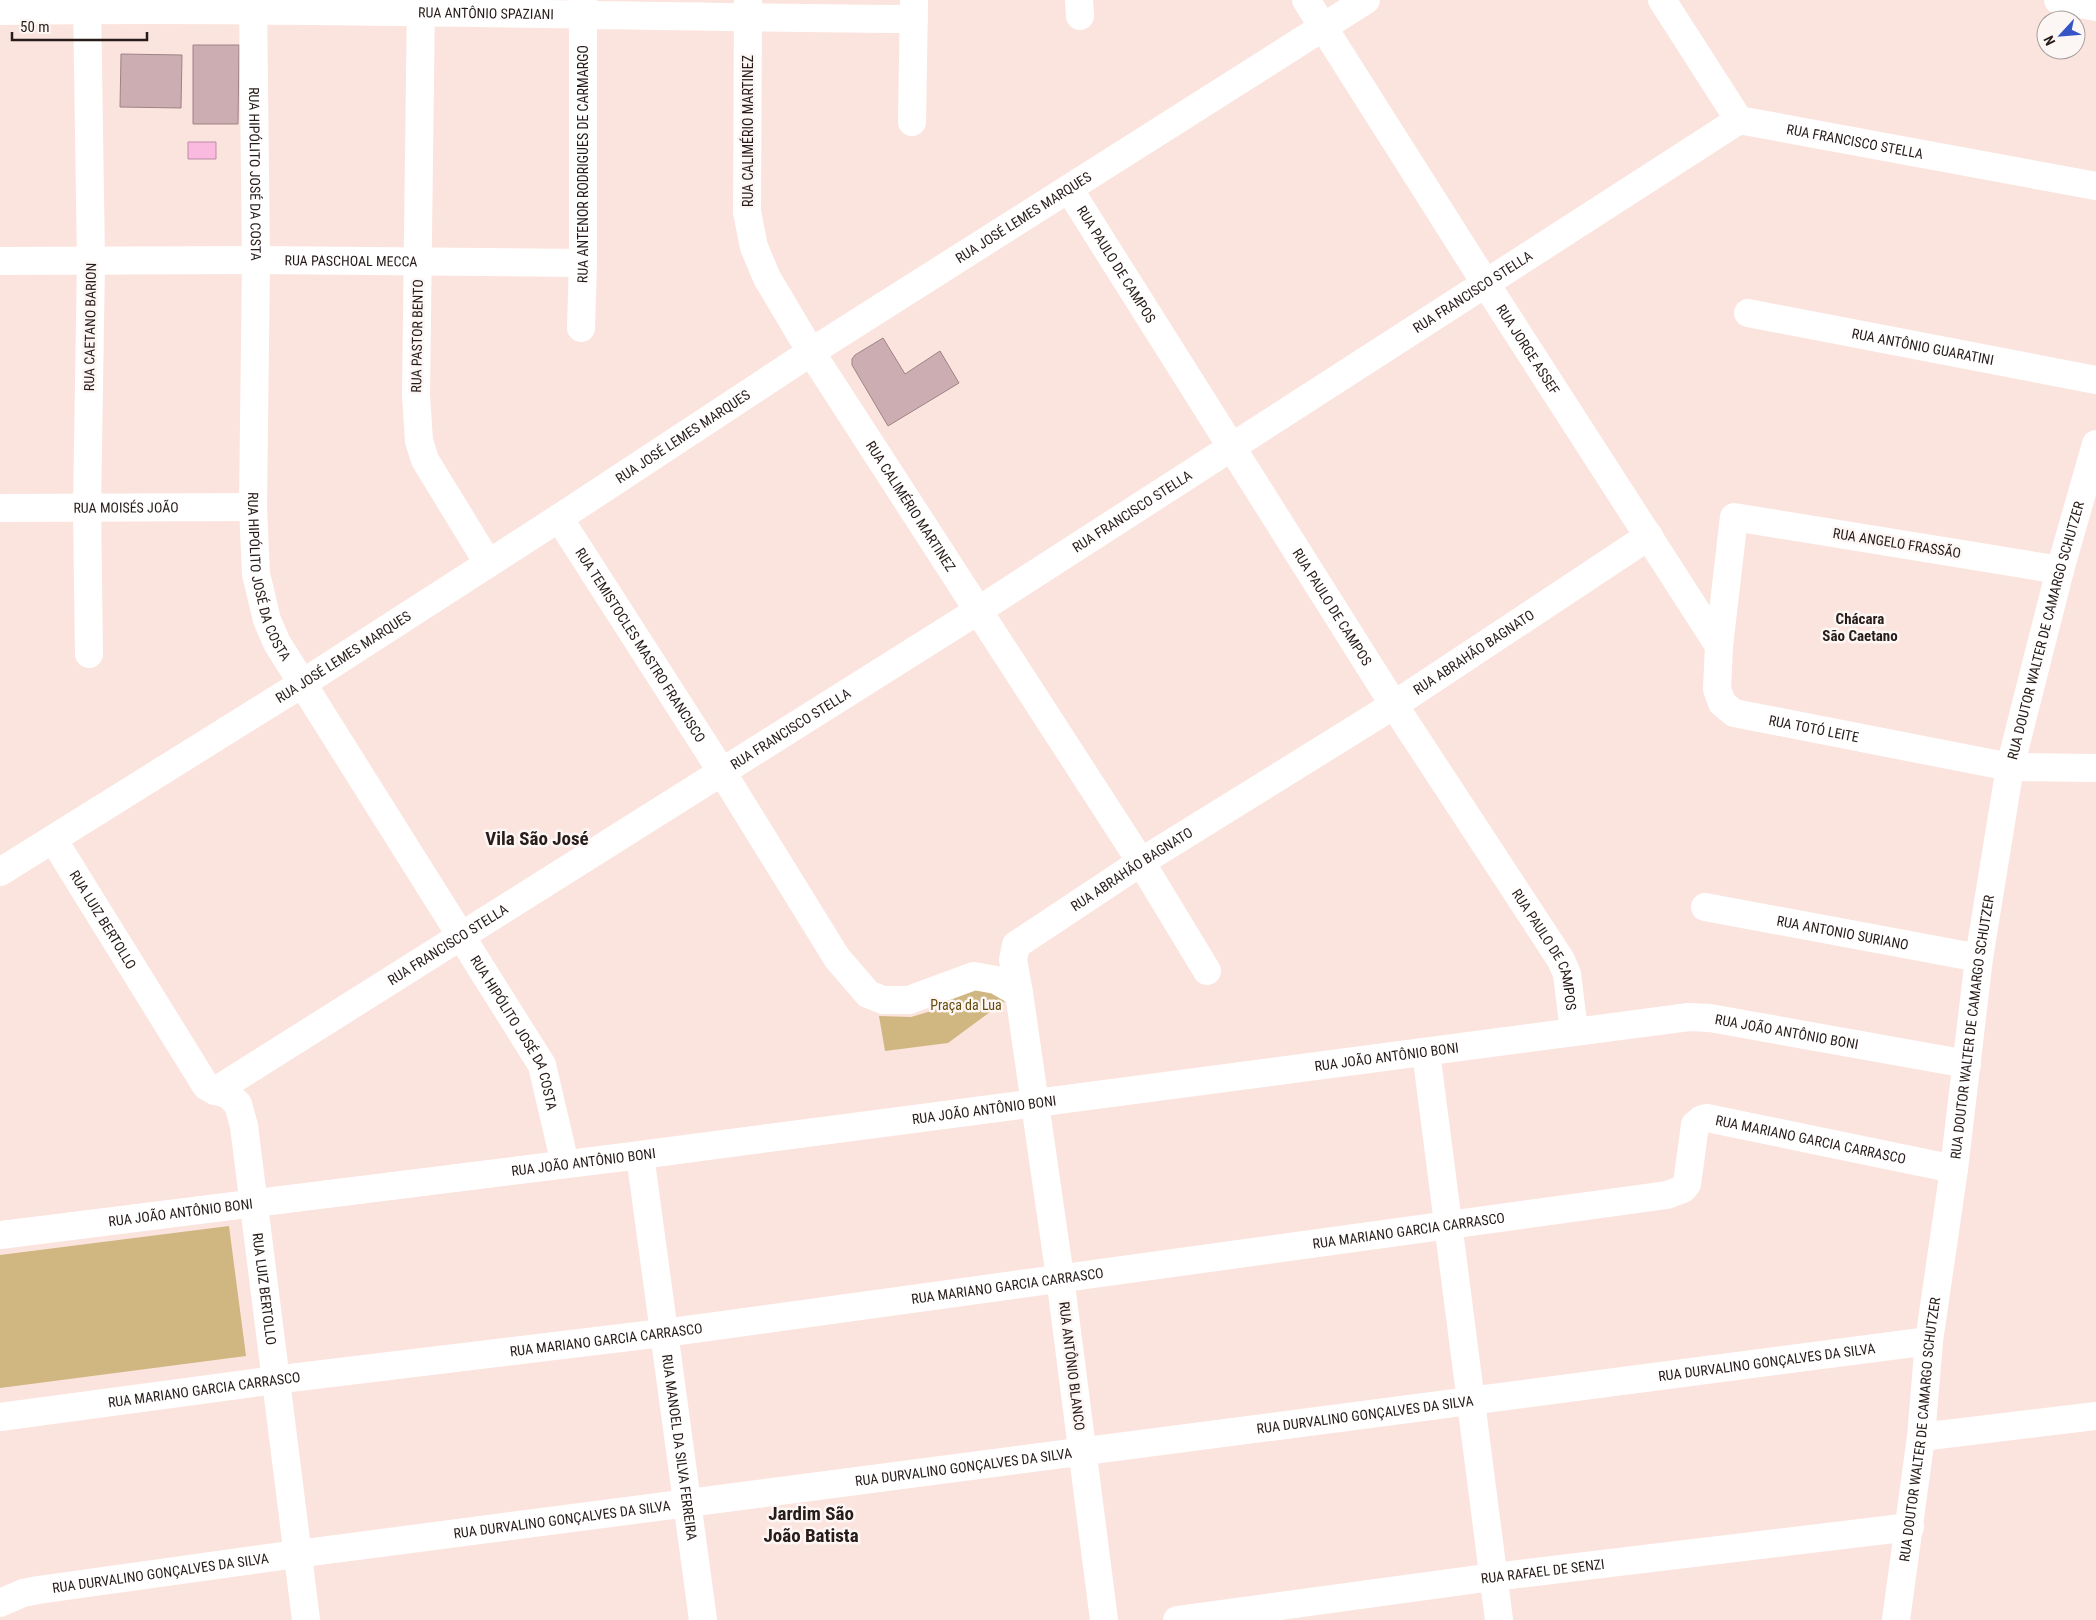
<svg xmlns="http://www.w3.org/2000/svg" width="2096" height="1620" viewBox="0 0 2096 1620" font-family="'Roboto Condensed',sans-serif">
<rect width="100%" height="100%" fill="#fce4de"/>
<path fill="#d0b680" d="M965,984L1002,994L1005,1001L948,1043L885,1051L879,1016L911,1017L938,1009L951,990Z
M229,1226L246,1356L0,1388V1255Z"/>
<path fill="#fabadf" stroke="#bb8ba4" d="M188,142H216V159H188Z"/>
<path fill="#ccaeb2" stroke="#9f8286" d="M193,45H239L238,124H193Z
M121,54L182,55L181,108L120,107Z
M883,338L905,374L940,351L959,383L888,426L852,365V359L855,355Z"/>
<g fill="none" stroke-linecap="round" stroke-linejoin="round">
<g stroke="#fff" stroke-width="28">
<path d="M87,0L91,262L87,508L89,654"/>
<path id="s1" d="M253,0L256,260L253,507L256,574L267,620L277,643L309,694L542,1065L565,1164"/>
<path d="M421,0L416,395L419,441L425,460L488,563"/>
<path id="s2" d="M748,0L747,212L754,247L767,278L811,352L1141,862L1207,971"/>
<path d="M1079,0L1080,16"/>
<path id="s3" d="M1306,0L1486,284L1719,646"/>
<path d="M1662,0L1739,120"/>
<path d="M2058,0L2096,7"/>
<path id="s4" d="M0,11C305,7 609,17 914,19"/>
<path d="M912,122L914,1"/>
<path id="s5" d="M1069,189L1394,705L1561,960L1567,974L1574,1031"/>
<path id="s6" d="M0,261L256,260L583,263"/>
<path id="s7" d="M1748,313L2096,380"/>
<path id="s8" d="M581,328L583,263V0"/>
<path id="s9" d="M0,508L253,507"/>
<path id="s10" d="M559,518L722,772L837,958L868,994L883,1000H909L974,976L996,980L1019,993"/>
<path id="s11" d="M2060,570L1734,517L1719,646L1717,689L1722,703L1734,713L2010,767L2096,768"/>
<path id="s12" d="M53,839L206,1086L215,1091L227,1094L238,1104L244,1126L306,1620"/>
<path id="s13" d="M0,872L303,683L559,518L811,352L1366,0"/>
<path id="s14" d="M1705,907L1979,958"/>
<path d="M1426,1052L1499,1620"/>
<path id="s15" d="M215,1091L979,610L1739,120L2096,186"/>
<path id="s16" d="M640,1155L703,1620"/>
<path id="s17" d="M0,1235L640,1155L1689,1017L1710,1018L1967,1064"/>
<path id="s18" d="M0,1417L290,1378L679,1331L1667,1195L1683,1189L1687,1184L1695,1125L1702,1119L1707,1118L1954,1169"/>
<path d="M1921,1437L2096,1416"/>
<path id="s19" d="M0,1603L23,1593L38,1590L297,1554L1929,1341"/>
<path id="s20" d="M1104,1620L1060,1277L1019,993L1013,960L1016,945L1141,862L1394,705L1649,536"/>
<path id="s21" d="M1177,1620L1478,1579L1910,1527"/>
<path id="s22" d="M1896,1620L1921,1437L1929,1341L1954,1169L1979,958L2010,767L2060,570L2096,444"/>
</g>
</g>
<g text-anchor="middle" stroke-width="5" stroke-linejoin="round" paint-order="stroke">
<g font-size="14" fill="#271c19" stroke="#fcf6f4">
<text dy="5" stroke="none"><textPath href="#s4" startOffset="486">RUA ANTÔNIO SPAZIANI</textPath></text>
<text transform="translate(748 131) rotate(-90)" y="5">RUA CALIMÉRIO MARTINEZ</text>
<text dy="5" stroke="none"><textPath href="#s15" startOffset="1925">RUA FRANCISCO STELLA</textPath></text>
<text dy="5" stroke="none"><textPath href="#s8" startOffset="164">RUA ANTENOR RODRIGUES DE CARMARGO</textPath></text>
<text dy="5" stroke="none"><textPath href="#s1" startOffset="174">RUA HIPÓLITO JOSÉ DA COSTA</textPath></text>
<text dy="5" stroke="none"><textPath href="#s13" startOffset="1215">RUA JOSÉ LEMES MARQUES</textPath></text>
<text dy="5" stroke="none"><textPath href="#s6" startOffset="351">RUA PASCHOAL MECCA</textPath></text>
<text dy="5" stroke="none"><textPath href="#s5" startOffset="89">RUA PAULO DE CAMPOS</textPath></text>
<text dy="5" stroke="none"><textPath href="#s15" startOffset="1490">RUA FRANCISCO STELLA</textPath></text>
<text transform="translate(90 327) rotate(-89)" y="5">RUA CAETANO BARION</text>
<text transform="translate(417 336) rotate(-89)" y="5">RUA PASTOR BENTO</text>
<text dy="5" stroke="none"><textPath href="#s7" startOffset="178">RUA ANTÔNIO GUARATINI</textPath></text>
<text dy="5" stroke="none"><textPath href="#s3" startOffset="414">RUA JORGE ASSEF</textPath></text>
<text dy="5" stroke="none"><textPath href="#s13" startOffset="810">RUA JOSÉ LEMES MARQUES</textPath></text>
<text dy="5" stroke="none"><textPath href="#s2" startOffset="551">RUA CALIMÉRIO MARTINEZ</textPath></text>
<text dy="5" stroke="none"><textPath href="#s9" startOffset="126">RUA MOISÉS JOÃO</textPath></text>
<text dy="5" stroke="none"><textPath href="#s15" startOffset="1085">RUA FRANCISCO STELLA</textPath></text>
<text transform="translate(1897 543) rotate(9)" y="5">RUA ANGELO FRASSÃO</text>
<text dy="5" stroke="none"><textPath href="#s1" startOffset="579">RUA HIPÓLITO JOSÉ DA COSTA</textPath></text>
<text dy="5" stroke="none"><textPath href="#s5" startOffset="494">RUA PAULO DE CAMPOS</textPath></text>
<text dy="5" stroke="none"><textPath href="#s22" startOffset="1002">RUA DOUTOR WALTER DE CAMARGO SCHUTZER</textPath></text>
<text dy="5" stroke="none"><textPath href="#s10" startOffset="151">RUA TEMISTOCLES MASTRO FRANCISCO</textPath></text>
<text dy="5" stroke="none"><textPath href="#s20" startOffset="1225">RUA ABRAHÃO BAGNATO</textPath></text>
<text dy="5" stroke="none"><textPath href="#s13" startOffset="405">RUA JOSÉ LEMES MARQUES</textPath></text>
<text dy="5" stroke="none"><textPath href="#s15" startOffset="680">RUA FRANCISCO STELLA</textPath></text>
<text dy="5" stroke="none"><textPath href="#s11" startOffset="615">RUA TOTÓ LEITE</textPath></text>
<text dy="5" stroke="none"><textPath href="#s20" startOffset="820">RUA ABRAHÃO BAGNATO</textPath></text>
<text dy="5" stroke="none"><textPath href="#s12" startOffset="95">RUA LUIZ BERTOLLO</textPath></text>
<text dy="5" stroke="none"><textPath href="#s14" startOffset="140">RUA ANTONIO SURIANO</textPath></text>
<text dy="5" stroke="none"><textPath href="#s15" startOffset="275">RUA FRANCISCO STELLA</textPath></text>
<text dy="5" stroke="none"><textPath href="#s5" startOffset="899">RUA PAULO DE CAMPOS</textPath></text>
<text dy="5" stroke="none"><textPath href="#s22" startOffset="598">RUA DOUTOR WALTER DE CAMARGO SCHUTZER</textPath></text>
<text dy="5" stroke="none"><textPath href="#s17" startOffset="1802">RUA JOÃO ANTÔNIO BONI</textPath></text>
<text dy="5" stroke="none"><textPath href="#s1" startOffset="1104">RUA HIPÓLITO JOSÉ DA COSTA</textPath></text>
<text dy="5" stroke="none"><textPath href="#s17" startOffset="1398">RUA JOÃO ANTÔNIO BONI</textPath></text>
<text dy="5" stroke="none"><textPath href="#s17" startOffset="992">RUA JOÃO ANTÔNIO BONI</textPath></text>
<text dy="5" stroke="none"><textPath href="#s18" startOffset="1885">RUA MARIANO GARCIA CARRASCO</textPath></text>
<text dy="5" stroke="none"><textPath href="#s17" startOffset="588">RUA JOÃO ANTÔNIO BONI</textPath></text>
<text dy="5" stroke="none"><textPath href="#s17" startOffset="182">RUA JOÃO ANTÔNIO BONI</textPath></text>
<text dy="5" stroke="none"><textPath href="#s18" startOffset="1421">RUA MARIANO GARCIA CARRASCO</textPath></text>
<text dy="5" stroke="none"><textPath href="#s18" startOffset="1016">RUA MARIANO GARCIA CARRASCO</textPath></text>
<text dy="5" stroke="none"><textPath href="#s12" startOffset="515">RUA LUIZ BERTOLLO</textPath></text>
<text dy="5" stroke="none"><textPath href="#s18" startOffset="611">RUA MARIANO GARCIA CARRASCO</textPath></text>
<text dy="5" stroke="none"><textPath href="#s19" startOffset="1784">RUA DURVALINO GONÇALVES DA SILVA</textPath></text>
<text transform="translate(1072 1366) rotate(83)" y="5">RUA ANTÔNIO BLANCO</text>
<text dy="5" stroke="none"><textPath href="#s18" startOffset="206">RUA MARIANO GARCIA CARRASCO</textPath></text>
<text dy="5" stroke="none"><textPath href="#s19" startOffset="1379">RUA DURVALINO GONÇALVES DA SILVA</textPath></text>
<text dy="5" stroke="none"><textPath href="#s22" startOffset="192">RUA DOUTOR WALTER DE CAMARGO SCHUTZER</textPath></text>
<text dy="5" stroke="none"><textPath href="#s16" startOffset="295">RUA MANOEL DA SILVA FERREIRA</textPath></text>
<text dy="5" stroke="none"><textPath href="#s19" startOffset="974">RUA DURVALINO GONÇALVES DA SILVA</textPath></text>
<text dy="5" stroke="none"><textPath href="#s19" startOffset="569">RUA DURVALINO GONÇALVES DA SILVA</textPath></text>
<text dy="5" stroke="none"><textPath href="#s21" startOffset="369">RUA RAFAEL DE SENZI</textPath></text>
<text dy="5" stroke="none"><textPath href="#s19" startOffset="164">RUA DURVALINO GONÇALVES DA SILVA</textPath></text>
</g>
<g font-size="14" fill="#664c0c" stroke="#fcf6f4">
<text x="966" y="1010">Praça da Lua</text>
</g>
<g font-size="15" font-weight="bold" fill="#271c19" stroke="#fcf6f4">
<text x="1860" y="624">Chácara<tspan x="1860" dy="17">São Caetano</tspan></text>
</g>
<g font-size="19" font-weight="bold" fill="#271c19" stroke="#fcf6f4">
<text x="537" y="845">Vila São José</text>
<text x="811" y="1520">Jardim São<tspan x="811" dy="22">João Batista</tspan></text>
</g>
</g>
<g transform="translate(2061 35) rotate(244)"><circle r="24" fill="#fcf6f4" stroke="#a79f9c"/>
<path d="M0-4L9 19L0 12L-9 19Z" fill="#3555c6"/>
<text y="-8" font-size="14" font-weight="bold" text-anchor="middle" fill="#271c19">N</text>
</g>
<path d="M12 32v8h135v-8" fill="none" stroke="#271c19" stroke-width="2.5"/>
<text x="20" y="32" font-size="15" fill="#271c19" stroke="#fcf6f4" stroke-width="4" paint-order="stroke">50 m</text>
</svg>
